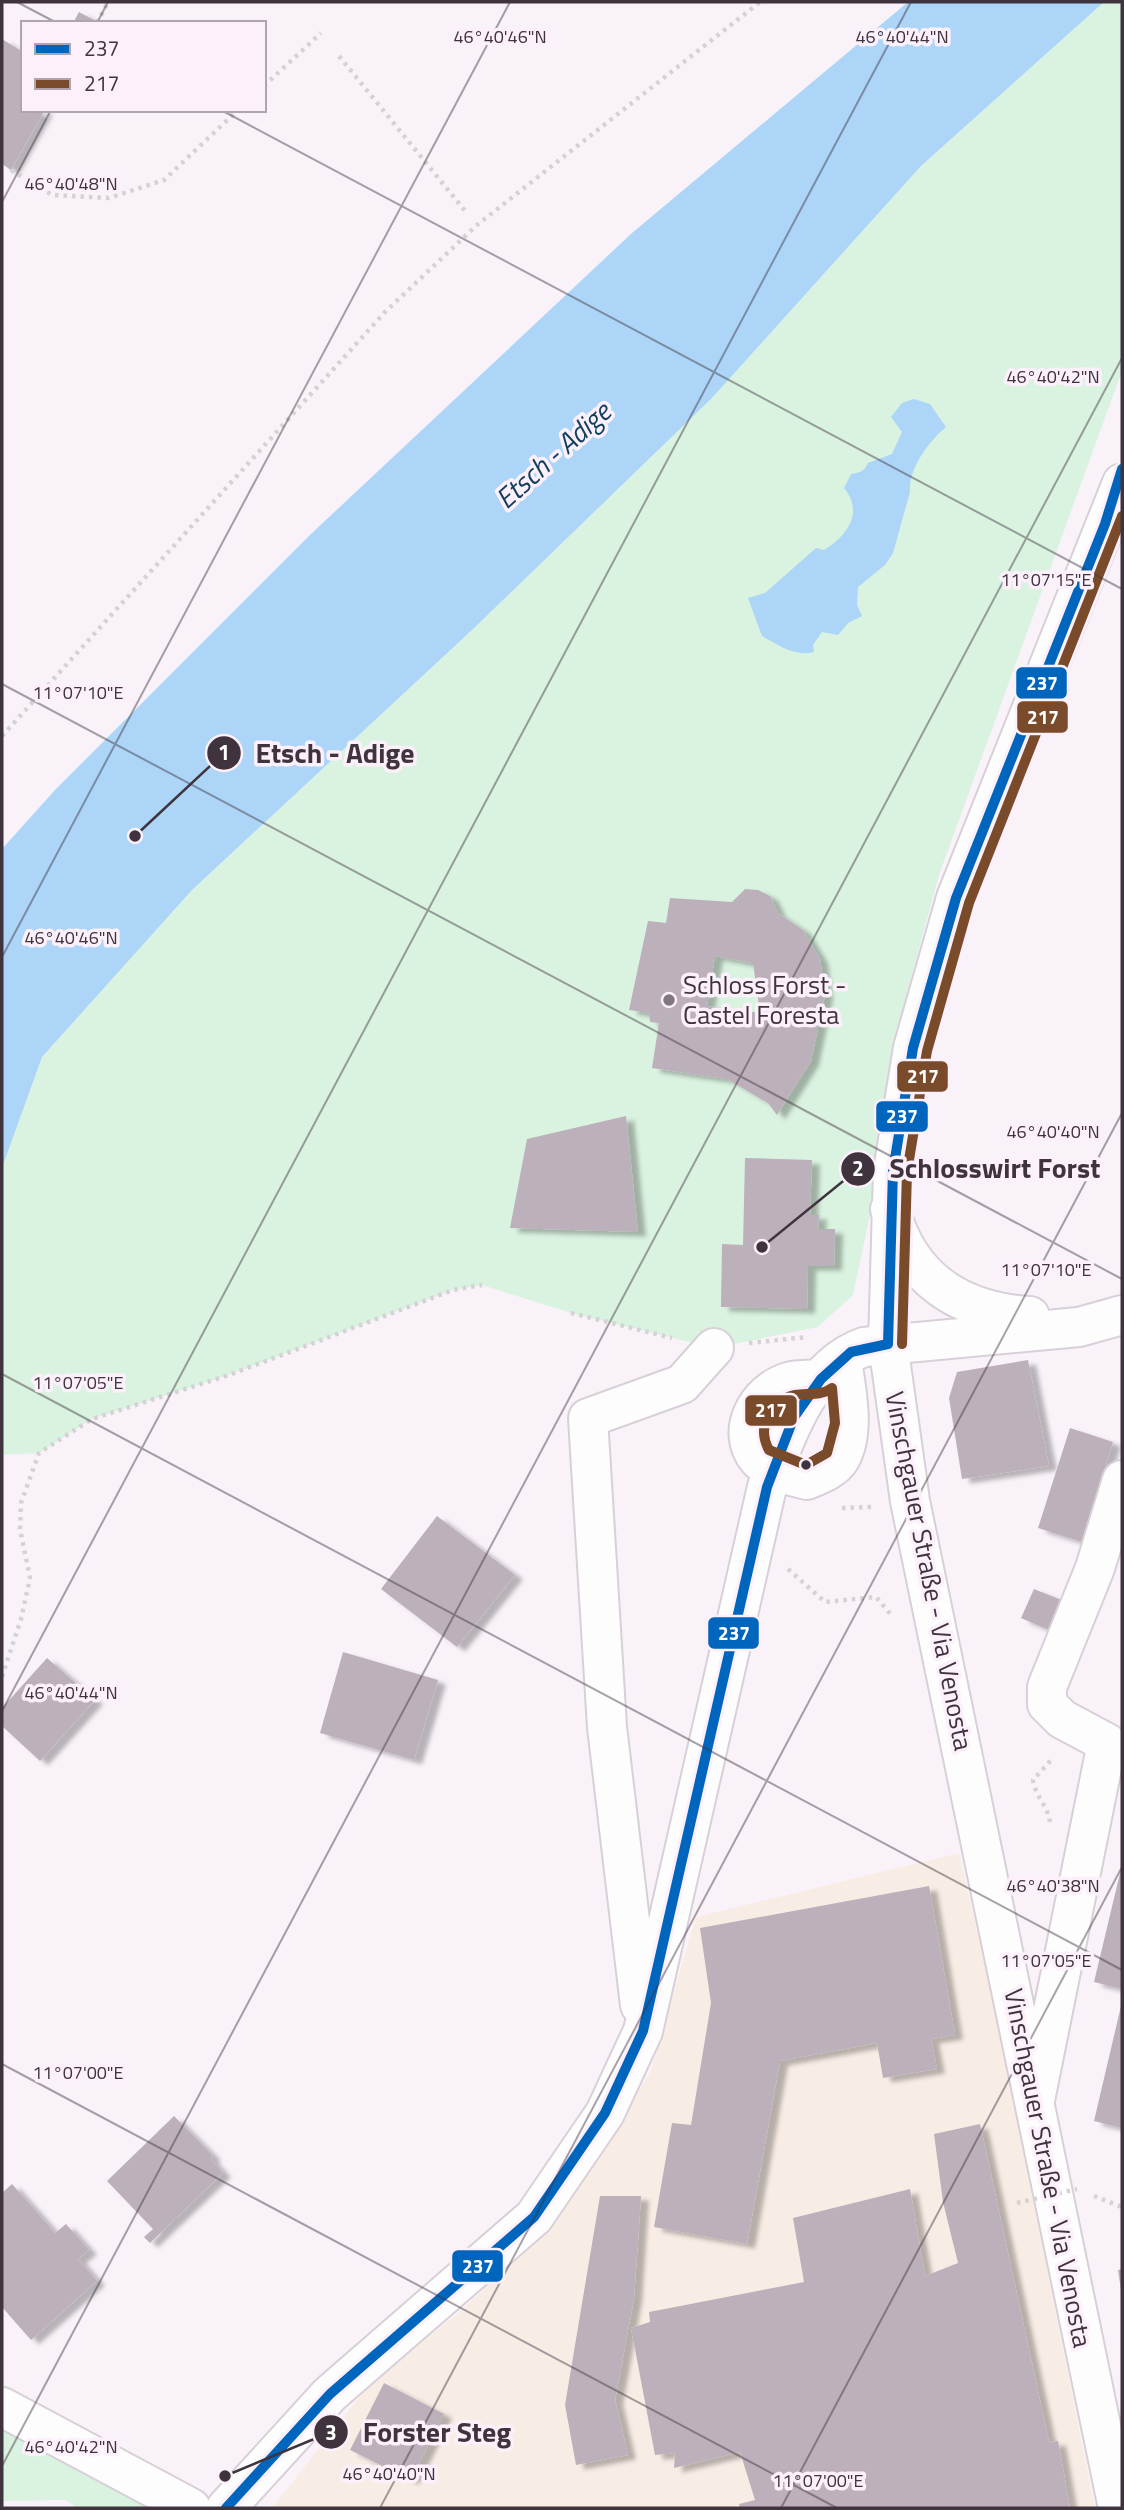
<svg xmlns="http://www.w3.org/2000/svg" width="1124" height="2510" viewBox="0 0 1124 2510" font-family="'Titillium Web',sans-serif">
<defs>
<filter id="shadow"><feDropShadow dx="8" dy="4.5" stdDeviation="2" flood-color="#0004"/></filter>
</defs>
<rect width="100%" height="100%" fill="#f9f3f9"/>
<path fill="#f8ede5" d="M959,1853L989,1982L1095,2508H272L371,2382L462,2310L550,2225L650,2073L696,1917Z"/>
<path fill="#daf2e0" d="M1104,2H1122V371L939,875L891,1052L875,1192L853,1295L818,1327L714,1348L571,1313L482,1285L453,1290L229,1375L92,1419L39,1453L2,1455V1168L42,1057L192,890L472,630L711,399L921,166Z
M2,2418L173,2508H79L65,2500L2,2501Z"/>
<path fill="#acd5f8" d="M908,2H1104L921,166L711,399L472,630L192,890L42,1057L2,1168V849L55,790L311,534L632,233Z
M914,399L930,404L946,427C929,441 908,469 910,492L893,553L885,565L858,587L857,605L862,616L848,623L838,635L822,632L813,645L814,652C795,657 778,645 762,636L748,598L765,593L816,548L824,550C846,537 865,513 844,488L851,474C859,473 865,471 868,463L892,454L902,432L891,417L902,403Z"/>
<path fill="#bcb0bb" fill-rule="evenodd" filter="url(#shadow)" d="M79,12L94,20L92,23H73Z
M2,39L23,52V110H45L11,170L2,164Z
M745,889L758,890L770,896L778,913L803,930L820,959L825,995L811,1061L777,1115L768,1103L727,1079L652,1068L659,1023L650,1022L649,1013L629,1010L648,921L666,923L670,898L732,902ZM715,956L753,963L760,1013L707,1006Z
M626,1116L638,1232L510,1228L527,1139Z
M745,1158L812,1160L810,1215H819L818,1229H835L834,1266H808L807,1309L721,1307L722,1244L743,1245Z
M1028,1360L1049,1466L962,1479L949,1398L957,1372Z
M1070,1428L1113,1442L1082,1542L1038,1528Z
M437,1516L515,1575L457,1647L381,1589Z
M1034,1589L1064,1601L1051,1631L1021,1618Z
M343,1652L438,1680L414,1760L320,1733Z
M47,1658L95,1700L40,1761L2,1726V1708Z
M1121,1869H1122V1989L1094,1982Z
M929,1886L955,2035L931,2039L937,2069L883,2078L877,2043L780,2061L747,2244L654,2227L672,2123L691,2125L711,2003L700,1928Z
M1121,2006L1122,2007V2128L1094,2121Z
M174,2116L213,2156L210,2158L223,2173L150,2243L144,2237L153,2229L107,2181Z
M980,2124L1049,2442L1058,2441L1070,2508H740L739,2504L755,2500L740,2452L674,2468L675,2453L655,2455L631,2328L650,2322L649,2312L804,2282L793,2218L910,2189L925,2276L958,2263L943,2202L934,2134Z
M12,2184L55,2233L66,2224L89,2250L78,2259L97,2281L31,2340L2,2307V2193Z
M600,2196H641L634,2298L615,2400L628,2455L576,2465L565,2405Z
M1122,2269V2290H1121L1118,2270Z
M384,2383L444,2414L411,2480L350,2450Z"/>
<g fill="none" stroke-linecap="round" stroke-linejoin="round">
<g stroke="#d8d0d8" stroke-width="42">
<path id="minor" d="M890,1209C909,1279 959,1312 1030,1316
M821,1379C811,1380 798,1379 788,1382C757,1392 735,1431 758,1459C769,1472 791,1476 807,1480C818,1475 833,1470 840,1459C856,1432 846,1389 842,1360
M640,2005L607,1727L588,1418L682,1384L714,1348
M1035,2100L1107,1743L1062,1719L1047,1704V1687L1095,1568L1122,1480
M2,2407L191,2508
M226,2508L330,2394L534,2217L605,2113L643,2031L767,1487C786,1437 808,1367 864,1347L1079,1327L1122,1315"/>
</g>
<g stroke="#d8d0d8" stroke-width="42">
<path id="major" d="M1118,2508L910,1501L888,1344L893,1171L913,1048L956,898L1122,483"/>
</g>
<path stroke="#d5d2d5" stroke-width="4.5" stroke-dasharray="3.5 5" stroke-linecap="butt" d="M97,23L108,2
M339,56L466,212
M264,86L321,33
M46,118L51,110
M11,170L52,195L109,198L164,180L238,110
M2,736L385,312L477,225L760,2
M571,1313L672,1338
M749,1343L807,1337
M842,1508L871,1507
M788,1569L825,1602L876,1597L893,1617
M2,1677L21,1619L30,1578L20,1529L21,1503L39,1453L92,1419L229,1375L453,1290L482,1285
M1050,1822C1048,1806 1035,1796 1033,1780L1052,1759
M1094,2196L1122,2207"/>
<use href="#minor" stroke="#fefdfe" stroke-width="38"/>
<use href="#major" stroke="#fefdfe" stroke-width="38"/>
<path stroke="#d5d2d5" stroke-width="4.5" stroke-dasharray="3.5 5" stroke-linecap="butt" d="M1017,2203L1077,2189"/>
<g stroke="#fcf0fb" stroke-width="16">
<path id="bus-1" d="M888,1344L893,1171L913,1048L956,898L1105,524L1122,469
M226,2508L330,2394L534,2217L605,2113L643,2031L767,1487L794,1417L821,1379L851,1352L888,1344"/>
</g>
<g stroke="#fcf0fb" stroke-width="16">
<path id="bus-2" d="M902,1344L907,1172L927,1051L969,903L1122,516
M832,1388L835,1423L827,1453L806,1465L769,1450C757,1428 768,1401 795,1395C808,1393 821,1396 832,1388Z"/>
</g>
<use href="#bus-1" stroke="#0065bd" stroke-width="10"/>
<use href="#bus-2" stroke="#7a4b2a" stroke-width="10"/>
</g>
<path fill="none" stroke="#3f343e" stroke-width="2" stroke-opacity="0.45" d="M17,2L57,23M97,23L108,2M221,110L1122,589M2,202L51,110M2,684L1122,1279M2,957L510,2M2,1374L1122,1970M2,1711L911,2M2,2064L837,2508M2,2466L1122,358M380,2508L1122,1113M781,2508L1122,1867"/>
<circle fill="#80777f" stroke="#fcf0fb" stroke-width="2.5" cx="669" cy="1000" r="7"/>
<circle fill="#3f343e" stroke="#fcf0fb" stroke-width="2.5" cx="806" cy="1465" r="6"/>
<g text-anchor="middle" stroke-width="7" stroke-linejoin="round" paint-order="stroke">
<g font-size="26" fill="#3f343e" stroke="#fcf0fb" text-anchor="start">
<text x="683" y="994">Schloss Forst -<tspan x="683" dy="30">Castel Foresta</tspan></text>
</g>
<g font-size="26" fill="#3f343e" stroke="#fcf0fb">
<text transform="translate(929 1571) rotate(79)" y="9">Vinschgauer Straße - Via Venosta</text>
<text transform="translate(1048 2168) rotate(79)" y="9">Vinschgauer Straße - Via Venosta</text>
</g>
<g font-size="28" font-style="italic" fill="#103f5e" stroke="#fcf0fb">
<text transform="translate(553 455) rotate(-42)" y="10">Etsch - Adige</text>
</g>
</g>
<g font-size="18" text-anchor="middle" fill="#3f343e" stroke="#fcf0fb" stroke-width="7" stroke-linejoin="round" paint-order="stroke">
<text x="500" y="43">46°40'46"N</text>
<text x="902" y="43">46°40'44"N</text>
<text x="71" y="190">46°40'48"N</text>
<text x="1053" y="383">46°40'42"N</text>
<text x="1046" y="586">11°07'15"E</text>
<text x="78" y="699">11°07'10"E</text>
<text x="71" y="944">46°40'46"N</text>
<text x="1053" y="1138">46°40'40"N</text>
<text x="1046" y="1276">11°07'10"E</text>
<text x="78" y="1389">11°07'05"E</text>
<text x="71" y="1699">46°40'44"N</text>
<text x="1053" y="1892">46°40'38"N</text>
<text x="1046" y="1967">11°07'05"E</text>
<text x="78" y="2079">11°07'00"E</text>
<text x="71" y="2453">46°40'42"N</text>
<text x="389" y="2480">46°40'40"N</text>
<text x="818" y="2487">11°07'00"E</text>
</g>
<path fill="none" stroke="#3f343e" stroke-width="2.5" d="M135 836L224 753M762 1247L858 1169M225 2476L331 2432"/>
<g fill="#3f343e" stroke="#fcf0fb" stroke-width="2.5">
<circle cx="135" cy="836" r="7"/>
<circle cx="762" cy="1247" r="7"/>
<circle cx="225" cy="2476" r="7"/>
<circle cx="224" cy="753" r="18"/>
<circle cx="858" cy="1169" r="18"/>
<circle cx="331" cy="2432" r="18"/>
</g>
<g font-size="21" text-anchor="middle" font-weight="bold" fill="#fff">
<text x="224" y="760">1</text>
<text x="858" y="1176">2</text>
<text x="331" y="2440">3</text>
</g>
<g font-size="28" text-anchor="middle" font-weight="bold" fill="#3f343e" stroke="#fcf0fb" stroke-width="7" stroke-linejoin="round" paint-order="stroke">
<text x="335" y="763">Etsch - Adige</text>
<text x="995" y="1178">Schlosswirt Forst</text>
<text x="437" y="2442">Forster Steg</text>
</g>
<g stroke="#fcf0fb" stroke-width="2.5">
<rect x="1015" y="666" width="53" height="34" rx="7" fill="#0065bd"/>
<rect x="1016" y="700" width="53" height="34" rx="7" fill="#7a4b2a"/>
<rect x="896" y="1060" width="53" height="33" rx="7" fill="#7a4b2a"/>
<rect x="875" y="1100" width="54" height="33" rx="7" fill="#0065bd"/>
<rect x="744" y="1394" width="54" height="33" rx="7" fill="#7a4b2a"/>
<rect x="707" y="1616" width="53" height="34" rx="7" fill="#0065bd"/>
<rect x="451" y="2249" width="53" height="34" rx="7" fill="#0065bd"/>
</g>
<g font-size="19" text-anchor="middle" font-weight="bold" fill="#fff">
<text x="1042" y="690">237</text>
<text x="1043" y="724">217</text>
<text x="923" y="1083">217</text>
<text x="902" y="1123">237</text>
<text x="771" y="1417">217</text>
<text x="734" y="1640">237</text>
<text x="478" y="2273">237</text>
</g>
<rect width="1124" height="2510" fill="none" stroke="#3f343e" stroke-width="7"/>
<rect x="21" y="21" width="245" height="91" fill="#fcf0fb" stroke="#b0a5af" stroke-width="2"/>
<rect x="35" y="44" width="35" height="10" fill="#0065bd" stroke="#b0a5af" stroke-width="2"/>
<text x="84" y="56" font-size="21" fill="#3f343e">237</text>
<rect x="35" y="79" width="35" height="10" fill="#7a4b2a" stroke="#b0a5af" stroke-width="2"/>
<text x="84" y="91" font-size="21" fill="#3f343e">217</text>
</svg>
